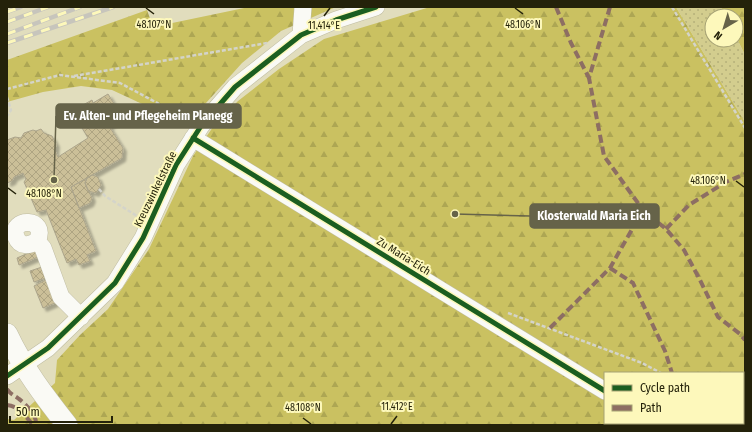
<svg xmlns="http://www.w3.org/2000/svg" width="752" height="432" viewBox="0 0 752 432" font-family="'Fira Sans Condensed',sans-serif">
<defs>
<pattern id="forest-firs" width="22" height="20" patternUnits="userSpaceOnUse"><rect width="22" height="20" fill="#cac161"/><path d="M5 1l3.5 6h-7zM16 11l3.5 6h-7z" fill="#ada653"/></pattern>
<pattern id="park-dots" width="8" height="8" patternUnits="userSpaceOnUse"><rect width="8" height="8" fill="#d3cd8e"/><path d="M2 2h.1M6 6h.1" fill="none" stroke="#b5b079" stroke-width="1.8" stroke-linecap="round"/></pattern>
<pattern id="building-cross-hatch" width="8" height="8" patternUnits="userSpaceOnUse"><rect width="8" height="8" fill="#cbbf98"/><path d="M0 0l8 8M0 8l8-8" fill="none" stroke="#aea482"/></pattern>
<filter id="shadow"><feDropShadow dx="3.5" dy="3.5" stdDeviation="1" flood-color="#0004"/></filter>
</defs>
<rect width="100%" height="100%" fill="#e1ddbd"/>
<path fill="url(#forest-firs)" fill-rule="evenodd" d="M249,7H336L281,31L242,63L206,103L181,126L166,115L112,90L81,86L43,92L7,102V60L147,10L153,27Z
M430,7H676L745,122V425H7V419L14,420L55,383L57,360L80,335L108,309L149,249L193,156L213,127L238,101L279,69L324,39ZM605,373H743V423H605Z
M721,7H745V55L736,37V16H725Z"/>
<path fill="url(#park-dots)" d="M676,7H721L725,16H712V40H736V37L745,55V122Z"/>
<path fill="url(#building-cross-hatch)" stroke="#aca58c" filter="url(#shadow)" d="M108,94L123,118L109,126L123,148L122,158L71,187L96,251L87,255L90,261L79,265L76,259L67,263L46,210L37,212L24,182L26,179L23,173L14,177L12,181L7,183V140L15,137L21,138L24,133L33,130L36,131L41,129L44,133L52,136L56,144L55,151L58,157L88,138L72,111L92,100L93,103Z
M92,175L98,177L101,185L96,193L88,191L85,183L87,178Z
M87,178L85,183L92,198L90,203L79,208L71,187Z
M35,250L38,257L19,265L17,258Z
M42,267L46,278L34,282L30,271Z
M46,280L55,303L43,308L34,286Z"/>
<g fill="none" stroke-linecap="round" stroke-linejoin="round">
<g stroke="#bfbca2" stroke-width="18">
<path id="minor" d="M301,35L303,7
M193,138L605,391
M37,241C29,246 20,247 16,237C9,217 49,217 37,241L43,248L61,297L81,317
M7,376L48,348L115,283L143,238L176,165L201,126L235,87L301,35L336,20L376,7
M657,423L660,425"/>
</g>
<g stroke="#bfbca2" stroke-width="22">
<path id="major" d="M7,334C23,368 44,396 67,425"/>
</g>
<path stroke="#d4d4ca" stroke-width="2.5" stroke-dasharray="4 2" stroke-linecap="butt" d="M672,7L745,128
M74,76L267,43
M7,89L60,75L120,83L189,120
M7,97L11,110L7,116
M99,189L105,196L137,216
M508,313L642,363L661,373
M743,409L745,410"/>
<use href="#minor" stroke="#fafaf5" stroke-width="17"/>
<use href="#major" stroke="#fafaf5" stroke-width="21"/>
<g stroke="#c7c5bc" stroke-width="4.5">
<path id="rail" d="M7,12L21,7
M7,22L48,7
M7,34L80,7
M7,43L113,7"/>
</g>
<use href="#rail" stroke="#fdf8bb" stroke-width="3" stroke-dasharray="9" stroke-linecap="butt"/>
<path stroke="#8d6e63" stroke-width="4" stroke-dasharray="8 4" stroke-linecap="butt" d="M556,7L571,43L589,78
M610,7L589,78L604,156L643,210L666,229L684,250L700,280L718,317L740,334L745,340
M666,229L689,205L726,182L745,174
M610,268L633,283L665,351L672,373
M550,328L610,268L643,210
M7,389C11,395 14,395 19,399C26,404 38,417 36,425
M7,405C19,406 25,416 33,425
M677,423V425"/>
<g stroke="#fdf8bb" stroke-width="8">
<path id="cycleway" d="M193,138L605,391
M7,376L48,348L115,283L143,238L176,165L201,126L235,87L301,35L336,20L376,7"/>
</g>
<use href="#cycleway" stroke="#1b5e20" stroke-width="5"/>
</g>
<path fill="none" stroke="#24220a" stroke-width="1.5" d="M146,8L154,14M515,8L523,14M324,16L330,8M736,181L744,187M8,188L16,194M303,418L311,424M391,424L397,416"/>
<g text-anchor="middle" stroke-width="4" stroke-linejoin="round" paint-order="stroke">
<g font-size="11" fill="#24220a" stroke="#fdf8bb">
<text transform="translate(155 189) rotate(-64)" y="4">Kreuzwinkelstraße</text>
<text transform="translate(404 256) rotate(32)" y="4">Zu Maria-Eich</text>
</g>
</g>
<g font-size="10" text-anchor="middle" fill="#24220a" stroke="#fdf8bb" stroke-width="4" stroke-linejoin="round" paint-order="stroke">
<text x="154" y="28">48.107°N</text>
<text x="523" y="28">48.106°N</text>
<text x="324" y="29">11.414°E</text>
<text x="708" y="184">48.106°N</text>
<text x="44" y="197">48.108°N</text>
<text x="397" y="410">11.412°E</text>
<text x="303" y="411">48.108°N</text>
</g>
<path fill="none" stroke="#666349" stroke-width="1.5" d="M54 180L56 116M455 214L530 216"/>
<g fill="#666349" stroke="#fdf8bb" stroke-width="1.5">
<circle cx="54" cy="180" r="4"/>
<circle cx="455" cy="214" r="4"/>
</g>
<g fill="#666349" stroke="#666349" stroke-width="1.5">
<rect x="56" y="104" width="185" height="24" rx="4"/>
<rect x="530" y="204" width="129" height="24" rx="4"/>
</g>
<g font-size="12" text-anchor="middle" font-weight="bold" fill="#fff">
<text x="148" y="120">Ev. Alten- und Pflegeheim Planegg</text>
<text x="594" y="220">Klosterwald Maria Eich</text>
</g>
<rect width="752" height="432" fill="none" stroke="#24220a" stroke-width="16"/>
<rect x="604" y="372" width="140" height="52" fill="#fdf8bb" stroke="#a6a274"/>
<rect x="612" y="385" width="20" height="6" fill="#1b5e20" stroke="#a6a274"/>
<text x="640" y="392" font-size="12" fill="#24220a">Cycle path</text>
<rect x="612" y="405" width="20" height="6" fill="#8d6e63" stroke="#a6a274"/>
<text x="640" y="412" font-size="12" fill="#24220a">Path</text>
<g transform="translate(724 28) rotate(218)"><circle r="19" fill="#fdf8bb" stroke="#a6a274"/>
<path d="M0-3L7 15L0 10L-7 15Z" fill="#666349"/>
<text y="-6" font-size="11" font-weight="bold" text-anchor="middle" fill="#24220a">N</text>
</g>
<path d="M10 416v6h102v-6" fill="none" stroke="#24220a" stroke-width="2"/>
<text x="16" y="416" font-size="12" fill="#24220a" stroke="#fdf8bb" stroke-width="3" paint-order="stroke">50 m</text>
</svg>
